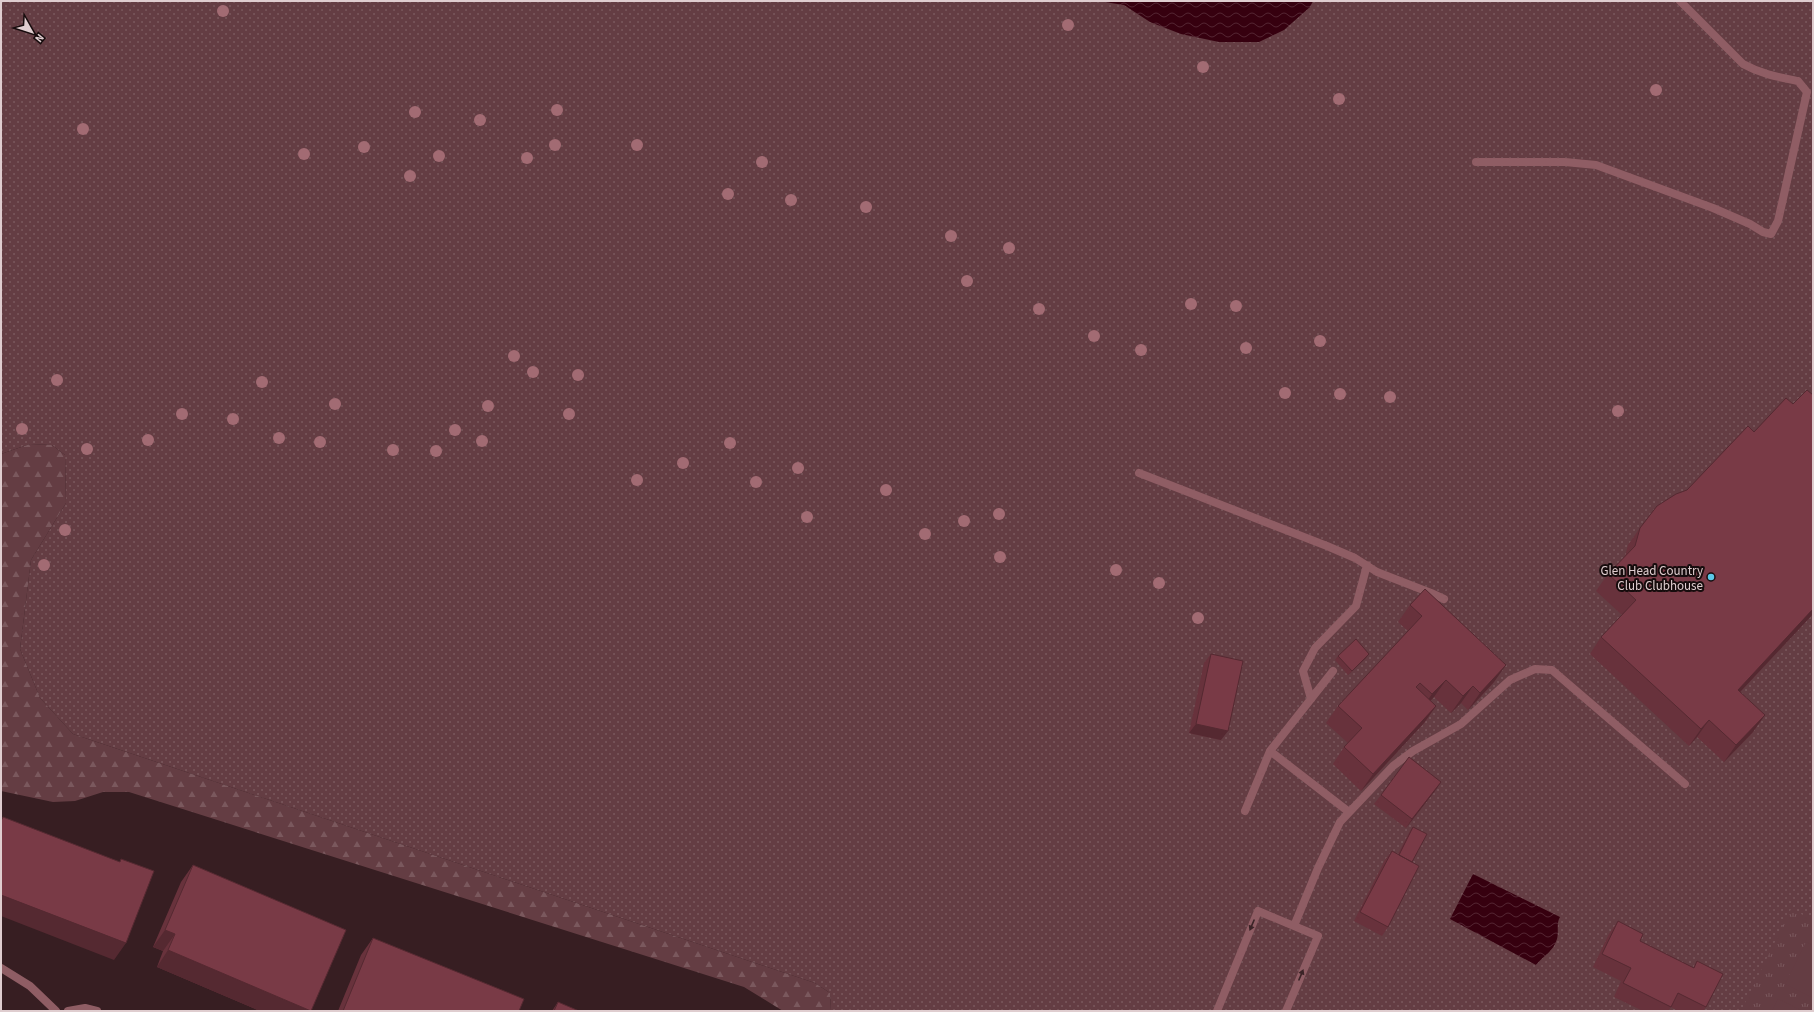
<svg xmlns="http://www.w3.org/2000/svg" width="1814" height="1012" viewBox="0 0 1814 1012" font-family="'Source Sans 3',sans-serif">
<defs>
<pattern id="grass-dots" width="8" height="8" patternUnits="userSpaceOnUse"><rect width="8" height="8" fill="#643d43"/><path d="M2 2h.1M6 6h.1" fill="none" stroke="#7a585d" stroke-width="1.8" stroke-linecap="round"/></pattern>
<pattern id="forest-firs" width="22" height="20" patternUnits="userSpaceOnUse"><rect width="22" height="20" fill="#643d43"/><path d="M5 1l3.5 6h-7zM16 11l3.5 6h-7z" fill="#7a585d"/></pattern>
<pattern id="park-tufts" width="24" height="20" patternUnits="userSpaceOnUse"><rect width="24" height="20" fill="#643d43"/><path d="M3 7l-1-3M5 7V3M7 7l1-3M15 17l-1-3M17 17v-4M19 17l1-3" fill="none" stroke="#7a585d"/></pattern>
<pattern id="water-waves" width="16" height="10" patternUnits="userSpaceOnUse"><rect width="16" height="10" fill="#36000f"/><path d="M0 5q4-4 8 0t8 0" fill="none" stroke="#532431"/></pattern>
</defs>
<rect width="100%" height="100%" fill="#371e22"/>
<path fill="url(#grass-dots)" d="M1,1H1813V1011H831L830,993L815,983L73,734L40,698L20,649L31,560L66,503L65,455L52,445L30,444L1,454Z"/>
<path fill="url(#forest-firs)" d="M30,444L52,445L65,455L66,503L31,560L20,649L40,698L73,734L815,983L830,993L831,1011H783L744,987L129,792H103L75,801L53,802L1,791V454Z"/>
<path fill="url(#park-tufts)" d="M1791,909L1813,920V1011H1741Z"/>
<path fill="#643d43" d="M1806,942L1813,945V998L1785,984Z
M1778,999L1803,1011H1772Z"/>
<path fill="url(#water-waves)" d="M1098,1H1313L1310,7L1284,30L1259,42H1219L1181,34L1150,22L1124,5Z
M1473,874L1560,917C1556,923 1559,932 1557,939C1553,952 1544,955 1536,965L1450,919Z"/>
<g fill="none" stroke-linecap="round" stroke-linejoin="round">
<path stroke="#8f5d64" stroke-width="8" d="M1476,162H1565L1596,165L1713,208L1750,224L1763,232L1771,234L1778,221L1807,92L1798,81C1778,77 1761,74 1743,64L1680,1
M1139,473L1327,546L1355,558L1377,572L1431,593L1444,599
M1333,671L1270,751L1349,812
M1311,699L1303,671L1315,648L1356,606L1367,565
M1245,811L1270,751
M1294,926L1318,868L1340,822L1393,766L1413,751L1461,724L1510,680L1535,669L1552,670L1685,784
M1,968L30,986L56,1011
M1217,1011L1258,911L1318,936L1286,1011"/>
<path stroke="#8f5d64" stroke-width="8" d="M68,1011L85,1008L97,1011"/>
</g>
<g fill="#a26b73">
<circle cx="223" cy="11" r="6"/>
<circle cx="1068" cy="25" r="6"/>
<circle cx="1203" cy="67" r="6"/>
<circle cx="1656" cy="90" r="6"/>
<circle cx="1339" cy="99" r="6"/>
<circle cx="557" cy="110" r="6"/>
<circle cx="415" cy="112" r="6"/>
<circle cx="480" cy="120" r="6"/>
<circle cx="83" cy="129" r="6"/>
<circle cx="555" cy="145" r="6"/>
<circle cx="637" cy="145" r="6"/>
<circle cx="364" cy="147" r="6"/>
<circle cx="304" cy="154" r="6"/>
<circle cx="439" cy="156" r="6"/>
<circle cx="527" cy="158" r="6"/>
<circle cx="762" cy="162" r="6"/>
<circle cx="410" cy="176" r="6"/>
<circle cx="728" cy="194" r="6"/>
<circle cx="791" cy="200" r="6"/>
<circle cx="866" cy="207" r="6"/>
<circle cx="951" cy="236" r="6"/>
<circle cx="1009" cy="248" r="6"/>
<circle cx="967" cy="281" r="6"/>
<circle cx="1191" cy="304" r="6"/>
<circle cx="1236" cy="306" r="6"/>
<circle cx="1039" cy="309" r="6"/>
<circle cx="1094" cy="336" r="6"/>
<circle cx="1320" cy="341" r="6"/>
<circle cx="1246" cy="348" r="6"/>
<circle cx="1141" cy="350" r="6"/>
<circle cx="514" cy="356" r="6"/>
<circle cx="533" cy="372" r="6"/>
<circle cx="578" cy="375" r="6"/>
<circle cx="57" cy="380" r="6"/>
<circle cx="262" cy="382" r="6"/>
<circle cx="1285" cy="393" r="6"/>
<circle cx="1340" cy="394" r="6"/>
<circle cx="1390" cy="397" r="6"/>
<circle cx="335" cy="404" r="6"/>
<circle cx="488" cy="406" r="6"/>
<circle cx="1618" cy="411" r="6"/>
<circle cx="182" cy="414" r="6"/>
<circle cx="569" cy="414" r="6"/>
<circle cx="233" cy="419" r="6"/>
<circle cx="22" cy="429" r="6"/>
<circle cx="455" cy="430" r="6"/>
<circle cx="279" cy="438" r="6"/>
<circle cx="148" cy="440" r="6"/>
<circle cx="482" cy="441" r="6"/>
<circle cx="320" cy="442" r="6"/>
<circle cx="730" cy="443" r="6"/>
<circle cx="87" cy="449" r="6"/>
<circle cx="393" cy="450" r="6"/>
<circle cx="436" cy="451" r="6"/>
<circle cx="683" cy="463" r="6"/>
<circle cx="798" cy="468" r="6"/>
<circle cx="637" cy="480" r="6"/>
<circle cx="756" cy="482" r="6"/>
<circle cx="886" cy="490" r="6"/>
<circle cx="999" cy="514" r="6"/>
<circle cx="807" cy="517" r="6"/>
<circle cx="964" cy="521" r="6"/>
<circle cx="65" cy="530" r="6"/>
<circle cx="925" cy="534" r="6"/>
<circle cx="1000" cy="557" r="6"/>
<circle cx="44" cy="565" r="6"/>
<circle cx="1116" cy="570" r="6"/>
<circle cx="1159" cy="583" r="6"/>
<circle cx="1198" cy="618" r="6"/>
</g>
<path fill="#68323c" d="M1813,395V614L1740,692L1753,732L1724,762L1697,737L1689,746L1590,654L1601,637L1622,615L1596,591L1608,574L1625,557L1628,545L1640,528L1687,490L1754,432Z
M1410,605L1494,682L1468,710L1461,703L1451,713L1434,697L1430,701L1436,706L1424,723L1361,791L1333,764L1344,747L1348,743L1326,723L1338,706L1408,631L1398,622Z
M1211,654L1221,740L1189,733L1204,663Z
M1338,656L1366,658L1348,675L1335,660Z
M1441,782L1406,828L1374,804L1381,795Z
M1413,827L1412,862L1388,927L1382,936L1354,921L1385,860L1392,851L1398,854L1410,831Z
M193,865L346,930L311,1011H260L157,967L163,951L153,947L181,882Z
M1618,921L1640,941L1693,968L1697,961L1706,1007L1703,1011H1678L1671,1007L1668,1011H1643L1614,997L1621,981L1593,967L1609,934Z
M373,938L519,1011H338L361,955Z
M558,1002L579,1011H552Z"/>
<path fill="#552931" d="M1813,609V614L1726,707L1738,690Z
M1369,654L1366,658L1348,675Z
M1506,665L1494,682L1468,710L1480,693Z
M1446,680L1434,697L1420,711L1432,694Z
M1473,686L1461,703L1451,713L1463,696Z
M1436,706L1424,723L1361,791L1373,774Z
M1765,715L1753,732L1724,762L1736,745Z
M1709,720L1697,737L1689,746L1701,729Z
M1196,724L1228,731L1221,740L1189,733Z
M1441,782L1435,791L1406,828L1412,819Z
M1,895L126,943L114,960L1,916Z
M165,930L175,934L163,951L153,947Z
M168,950L311,1011H260L157,967Z"/>
<path fill="#793a46" stroke="#552931" d="M1807,390L1813,395V609L1738,690L1765,715L1736,745L1709,720L1701,729L1601,637L1636,600L1608,574L1635,546L1640,528L1657,506L1676,494L1687,490L1748,426L1754,432L1786,398L1793,404Z
M1425,589L1506,665L1480,693L1473,686L1463,696L1446,680L1432,694L1420,683L1416,687L1436,706L1373,774L1344,747L1362,728L1338,706L1422,616L1410,605Z
M1356,639L1369,654L1352,671L1338,656Z
M1211,654L1243,661L1228,731L1196,724Z
M1409,757L1441,782L1412,819L1381,795Z
M3,817L120,862L121,859L154,871L126,943L1,895V821Z
M1413,827L1427,834L1412,862L1399,855Z
M1392,851L1419,866L1388,927L1360,912Z
M193,865L346,930L311,1011L168,950L175,934L165,930Z
M1618,921L1643,934L1640,941L1694,968L1697,961L1723,974L1706,1007L1678,993L1671,1007L1623,983L1631,968L1602,954Z
M373,938L524,999L519,1011H343Z
M558,1002L579,1011H554Z"/>
<defs><path id="oneway-solid" d="M-6-.8H1V-3.2L6.5 0L1 3.2V.8H-6Z"/></defs>
<g fill="#3b2427">
<use href="#oneway-solid" transform="translate(1252 925) rotate(113)"/>
<use href="#oneway-solid" transform="translate(1301 975) rotate(-67)"/>
</g>
<circle fill="#5bc8e7" stroke="#170c0d" stroke-width="1.5" cx="1711" cy="577" r="4"/>
<g text-anchor="middle" stroke-width="4" stroke-linejoin="round" paint-order="stroke">
<g font-size="13" fill="#dfcdcf" stroke="#170c0d" text-anchor="end">
<text x="1703" y="575">Glen Head Country<tspan x="1703" dy="15">Club Clubhouse</tspan></text>
</g>
</g>
<rect width="1814" height="1012" fill="none" stroke="#dfcdcf" stroke-width="4"/>
<g transform="translate(32 32) rotate(129)" stroke="#170c0d" stroke-width="3" paint-order="stroke">
<path d="M0-3L7 15L0 10L-7 15Z" fill="#dfcdcf"/>
<text y="-6" font-size="11" font-weight="bold" text-anchor="middle" fill="#dfcdcf">N</text>
</g>
</svg>
